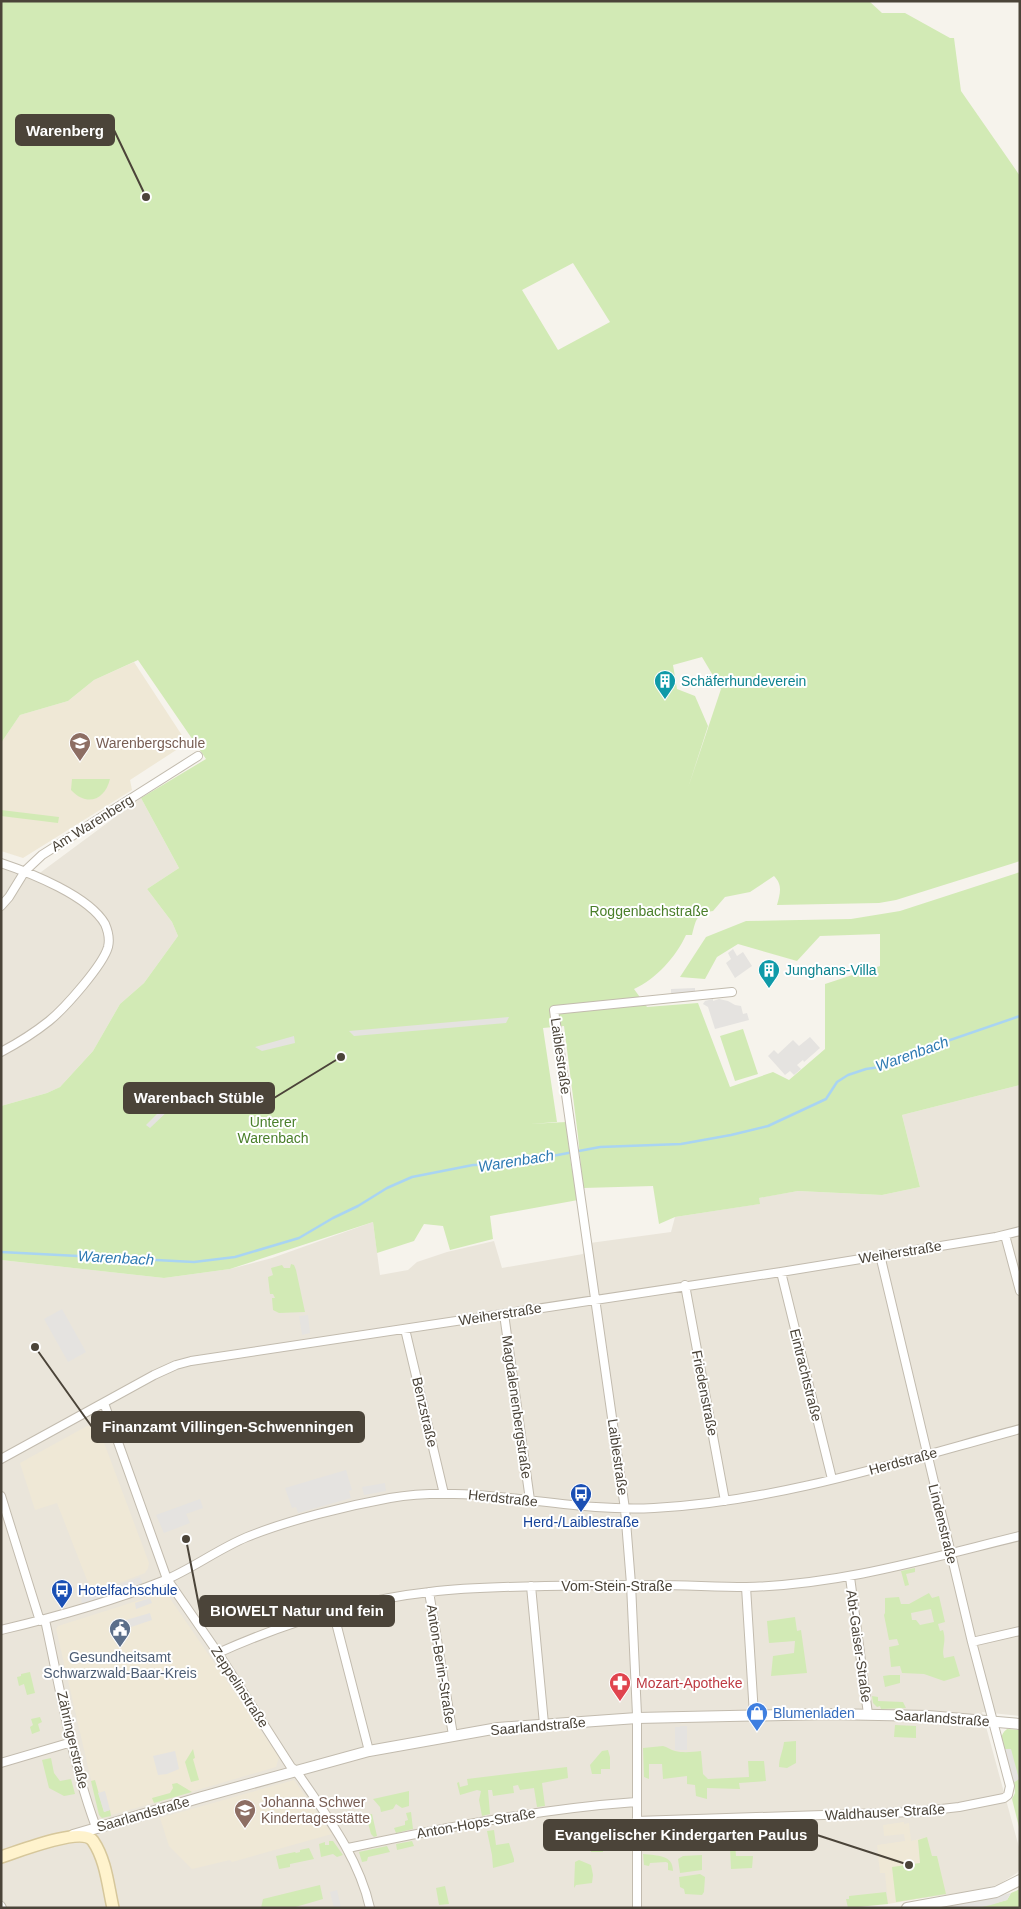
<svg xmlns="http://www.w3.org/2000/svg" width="1021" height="1909" viewBox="0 0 1021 1909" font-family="Arial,sans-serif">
<rect width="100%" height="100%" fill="#f6f3ec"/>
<path fill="#eae5da" d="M141,798L179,868L147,889L172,922L178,936L144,983L120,1004L93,1051L60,1087L47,1093L1,1106V868L33,878Z
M1020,1085V1716L982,1712L1020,1851V1868L1017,1873L998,1885L974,1891L850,1908H1V1260L164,1278L230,1269L272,1258L373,1222L380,1275L408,1270L417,1262L447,1252L494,1241L502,1268L583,1254L590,1243L671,1232L675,1217L759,1204L758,1198L798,1191L882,1195L920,1187L902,1115Z"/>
<path fill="#efe8d6" d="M134,662L187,743L130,780L132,790L23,858L1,851V743L20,715L68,701L94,680Z
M87,1426H93L100,1432L149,1563L148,1568L145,1573L92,1593L57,1503L35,1510L20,1463Z
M159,1594L169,1597L279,1757L276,1767L105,1817L99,1814L56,1629L58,1626Z
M294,1780L332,1834L232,1862L230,1860L192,1869L169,1846L160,1818Z
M904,1822V1824L909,1823L911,1841L927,1837L932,1856H937L946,1894L888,1904L885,1873H880L877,1845L905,1841L904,1834L884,1836L883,1825Z"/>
<path fill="#d2eab5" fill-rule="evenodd" d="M1,1H869L882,13H905L950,38H954L961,91L1020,176V861L896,900L879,903L777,905C780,894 783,885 774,876L750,892L725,897L713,911C696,913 696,920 692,935H686C676,957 656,979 634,989L647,1007L698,1003L730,1087L773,1072L789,1080L825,1049V984L880,966V934L820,936L797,961L738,944L717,957L705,979L680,977L706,937L746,921L851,919L900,911L1020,872V1085L902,1115L920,1187L882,1195L798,1191L759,1198L760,1204L675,1217L659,1224L653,1186L583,1188L578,1136L564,1026L543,1028L557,1122L530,1124L566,1122L571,1164L578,1200L490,1216L493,1239L450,1250L443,1226L424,1224L414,1241L377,1253L373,1222L230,1269L164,1278L1,1260V1106L47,1093L60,1087L93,1051L120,1004L144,983L178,936L172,922L147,889L179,868L141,798L206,759L138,660L94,680L68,701L20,715L1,743ZM573,263L610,322L558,350L522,290ZM702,657L721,689L688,788L708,726L695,696L677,689L673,665Z
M72,779H110C105,800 87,807 71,790Z
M1,810L59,817L58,823L1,816Z
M743,1029L758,1074L735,1081L720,1036Z
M291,1264L294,1265L296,1270L305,1312L279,1313L273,1310L272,1298H275L273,1294H270L268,1277L273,1275L271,1268L282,1265L284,1268H290Z
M915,1568V1572L906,1574L909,1585L905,1586L901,1571Z
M929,1593L932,1598L939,1596L945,1622L938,1624L940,1631L943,1630C947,1643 941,1648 944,1658L954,1656L960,1676L944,1681L924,1674L902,1673L900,1666L891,1667L889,1647L899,1645L897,1639L889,1640L884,1615L885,1613V1598L899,1597L901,1604H909ZM931,1609L934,1622L920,1625L916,1620H912L911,1613Z
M795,1617L797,1631L801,1630L807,1673L771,1676L773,1656L794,1653L795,1641L769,1643L767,1621Z
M30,1672L35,1693L27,1695L24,1684L19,1686L17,1677L21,1676V1674Z
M890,1675H900V1683L885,1687L883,1676Z
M872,1696L878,1697V1701L903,1702L906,1708L881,1709L880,1706L877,1707L873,1703Z
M40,1717L42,1722L38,1724L40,1731L32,1734L30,1727L33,1725L31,1719Z
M895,1725L916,1726V1738L894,1737Z
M1007,1729L1020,1730V1831L1012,1799L1015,1793L1011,1750L1004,1749C1002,1740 999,1735 1007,1729Z
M796,1741V1763L787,1768L779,1767C779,1758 783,1751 784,1742Z
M663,1746C667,1747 671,1750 675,1751C683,1753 692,1752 701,1751L703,1774L708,1779L749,1777L748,1761H764L766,1781L739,1783L740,1789L707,1788V1799L696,1796L695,1785L687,1784V1776L663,1779L662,1764H649V1779L644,1777L643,1748Z
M193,1749L195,1758L193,1759L199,1780L191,1782L185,1762Z
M608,1750L610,1757V1769H601V1774H592L590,1765L602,1751Z
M51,1758L54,1773L60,1781L71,1779L75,1794L64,1796L49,1788L42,1760Z
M567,1767L568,1778L542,1783L545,1806L537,1807L534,1788L520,1790L518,1785L513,1786L514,1793L493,1796L492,1790H488L490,1814L482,1816L479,1800L481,1791L477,1790L460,1795L457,1783L459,1782L460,1787L468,1785L467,1779Z
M95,1780L104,1812L110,1810L111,1816L102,1818L99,1815L91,1781Z
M177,1783L192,1792L154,1803L152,1798L170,1793L173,1788L172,1784Z
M409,1791V1806L402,1808L396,1804L393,1809L381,1812L380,1807L373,1799Z
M411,1812L413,1829L396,1833L394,1828L405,1825V1821L408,1820L406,1813Z
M372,1814L377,1836L374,1837L371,1834L366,1815Z
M746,1825V1831H752V1841L746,1842V1844H735L736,1856H753L752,1868L731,1869L729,1826Z
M494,1830L496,1845L509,1843L514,1859V1862L493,1868L492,1855L487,1831Z
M927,1837L932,1856H937L946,1894L896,1902L892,1867L920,1863L918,1840Z
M602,1840L603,1852H591L590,1848L587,1846Z
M329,1841H333L343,1855L337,1857L333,1854L321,1857L319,1844L325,1842V1845H329Z
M412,1841L414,1846L397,1850L396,1844Z
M387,1846L390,1852L368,1857L367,1861L362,1862L359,1852Z
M309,1848L314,1859L290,1864V1867L279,1869L276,1856L295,1852L296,1853L300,1852V1850Z
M643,1854C657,1856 673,1854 673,1871L668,1870V1863L666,1862L650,1863L649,1866L644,1865Z
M702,1855V1870L680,1873L678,1859L683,1856Z
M579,1860L591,1865L593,1875L592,1883L576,1885L574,1888L575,1862Z
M700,1874L705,1877L704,1892L702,1895L685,1894L684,1889L680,1887L679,1877Z
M320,1885L323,1899L292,1908H261L263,1899Z
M445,1886L449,1904L439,1905L436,1888Z
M1020,1889V1908H976L1007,1900L1011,1893Z
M886,1892L888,1904L848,1908L846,1899H849V1896Z"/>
<path fill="#e5e3e0" d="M733,949L737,956L743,952L752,966L735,978L726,963L731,959L728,953Z
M695,988V993L671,995V989Z
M713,999V1001L719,999L728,1001L735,1005L741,1006L743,1014L747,1013L749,1020L715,1029L708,1007L703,1004L705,1001Z
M509,1017L506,1023L354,1036L349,1031Z
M294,1036L295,1043L262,1051L255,1047Z
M810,1037L820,1048L804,1062L803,1060L797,1065L801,1069L794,1075L790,1071L785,1075L768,1056L774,1050L778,1054L793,1040L799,1046Z
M189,1082L192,1088L150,1128L146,1125Z
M62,1309L86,1352L68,1362L44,1319Z
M308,1315L310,1333L302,1335L299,1316Z
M346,1470L352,1490L349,1491L351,1498L298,1513L296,1507L292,1508L285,1488Z
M385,1483L386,1491L364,1495L362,1487Z
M200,1499L203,1508L186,1514L190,1523L164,1533L156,1515Z
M140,1577L143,1584L82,1604L81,1598Z
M150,1598L152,1603L136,1609L135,1603Z
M150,1613L152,1620L128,1628L126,1620Z
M680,1726H687V1750H675V1727H680Z
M1004,1749H1011L1019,1779L1013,1783Z
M175,1751L179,1769L167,1774L158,1775L153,1756Z
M105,1791L110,1810L104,1812L98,1793Z
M337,1890L341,1908H334L330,1892Z
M1011,1893L1007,1900L991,1905L976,1908H941Z"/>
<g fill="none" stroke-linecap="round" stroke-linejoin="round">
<path stroke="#a9d4f2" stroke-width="2.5" d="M1,1252L194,1262L235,1257L299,1238L333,1218L358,1206L387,1188L412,1177L473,1165L510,1164L600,1147L681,1144L731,1135L768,1126L826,1099L837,1082L848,1075L866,1069L880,1067L889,1061L1020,1016"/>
<g stroke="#c2bbae" stroke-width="10">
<path id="minor" d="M1,863C31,873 89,896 105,924C108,931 110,939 108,947C103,965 65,1008 49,1021C34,1033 18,1043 1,1052
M1,906L9,897L25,871L42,855L198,756
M1005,1235L1020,1291
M781,1272L832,1479
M685,1285L725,1501
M504,1314L530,1500
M405,1329L444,1494
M104,1403L167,1579L218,1653L291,1767L295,1770L301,1778C329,1819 359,1859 370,1908
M1,1459L154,1375L176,1365L191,1361L781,1272L996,1237L1020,1231
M1,1496L40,1621
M850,1577L868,1714
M531,1586L544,1724
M746,1587L754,1715
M429,1592L453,1735
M333,1611L369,1751
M45,1620C60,1688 72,1763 96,1827
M1,1630C56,1617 110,1602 163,1581C192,1569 218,1549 247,1537C289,1520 346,1506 390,1498C478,1483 565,1513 654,1508C776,1502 902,1461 1020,1429
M972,1642L1020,1631
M218,1653C285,1623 356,1600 430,1592C468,1587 507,1587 545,1586C582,1586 619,1584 656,1585C686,1585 716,1587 746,1587C840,1585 930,1558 1020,1536
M1,1763L72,1742
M636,1821L915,1812L959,1807L1004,1798L1008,1795L1010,1786L972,1642L880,1255
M348,1848C443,1828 538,1809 636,1802
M1,1906L2,1908
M637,1908V1715L631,1584L625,1509L554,1010L732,992"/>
</g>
<g stroke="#c2bbae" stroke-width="12">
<path id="tertiary" d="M73,1835L202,1797L369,1751L498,1728L637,1718L829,1714L928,1716L1020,1724
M907,1908L996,1892L1020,1880"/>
</g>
<g stroke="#d6c79b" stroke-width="14">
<path id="secondary" d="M1,1857C17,1852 82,1826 93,1841C106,1860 108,1886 113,1908"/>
</g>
<use href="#minor" stroke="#fff" stroke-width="8"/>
<use href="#tertiary" stroke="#fff" stroke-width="10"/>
<use href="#secondary" stroke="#fff3cd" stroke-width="11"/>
</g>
<defs>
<g id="building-pin" transform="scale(1.125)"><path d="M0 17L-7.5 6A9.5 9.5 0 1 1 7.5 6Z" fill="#0f9aa8" stroke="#fff"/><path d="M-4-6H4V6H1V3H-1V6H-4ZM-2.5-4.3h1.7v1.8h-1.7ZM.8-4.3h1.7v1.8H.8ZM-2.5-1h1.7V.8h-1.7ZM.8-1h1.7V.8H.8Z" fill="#fff"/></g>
<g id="school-pin" transform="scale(1.125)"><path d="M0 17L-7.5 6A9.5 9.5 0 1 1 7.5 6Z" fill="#8d6e63" stroke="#fff"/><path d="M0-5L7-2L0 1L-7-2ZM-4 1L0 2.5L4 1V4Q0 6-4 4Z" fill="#fff"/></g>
<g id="bus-pin" transform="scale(1.125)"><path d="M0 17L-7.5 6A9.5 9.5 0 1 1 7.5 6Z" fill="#1a4fb4" stroke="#fff"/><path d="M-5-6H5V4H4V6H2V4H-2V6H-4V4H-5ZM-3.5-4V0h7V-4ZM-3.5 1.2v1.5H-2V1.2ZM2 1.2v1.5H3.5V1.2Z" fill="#fff"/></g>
<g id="civic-pin" transform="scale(1.125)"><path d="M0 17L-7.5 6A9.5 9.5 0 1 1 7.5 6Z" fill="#5c6f8a" stroke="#fff"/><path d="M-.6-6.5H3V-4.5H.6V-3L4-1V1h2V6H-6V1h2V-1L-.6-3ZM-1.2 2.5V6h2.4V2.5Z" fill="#fff"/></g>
<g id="pharmacy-pin" transform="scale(1.125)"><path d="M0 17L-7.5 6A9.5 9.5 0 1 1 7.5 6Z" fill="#e0444e" stroke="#fff"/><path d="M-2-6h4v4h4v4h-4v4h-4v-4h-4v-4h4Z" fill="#fff"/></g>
<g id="shop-pin" transform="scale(1.125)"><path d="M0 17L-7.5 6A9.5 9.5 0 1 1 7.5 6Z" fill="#3f7fe0" stroke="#fff"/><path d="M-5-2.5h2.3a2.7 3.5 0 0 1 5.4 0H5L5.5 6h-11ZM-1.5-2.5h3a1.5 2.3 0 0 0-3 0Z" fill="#fff"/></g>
</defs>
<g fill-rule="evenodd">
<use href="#building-pin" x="665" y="681"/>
<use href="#school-pin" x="80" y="743"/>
<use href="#building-pin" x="769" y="970"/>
<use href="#bus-pin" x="581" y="1494"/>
<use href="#bus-pin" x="62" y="1590"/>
<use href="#civic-pin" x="120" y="1629"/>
<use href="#pharmacy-pin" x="620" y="1683"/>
<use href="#shop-pin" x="757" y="1713"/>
<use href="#school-pin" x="245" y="1810"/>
</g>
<g text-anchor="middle" stroke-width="4" stroke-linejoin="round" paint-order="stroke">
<g font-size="14" fill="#0d838f" stroke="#fff" text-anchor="start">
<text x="681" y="686">Schäferhundeverein</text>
<text x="785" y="975">Junghans-Villa</text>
</g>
<g font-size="14" fill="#785e54" stroke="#fff" text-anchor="start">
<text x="96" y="748">Warenbergschule</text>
<text x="261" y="1807">Johanna Schwer<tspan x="261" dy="16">Kindertagesstätte</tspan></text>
</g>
<g font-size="14" fill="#4b4439" stroke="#fff">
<text transform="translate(92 823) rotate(-32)" y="5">Am Warenberg</text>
<text transform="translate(561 1056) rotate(82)" y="5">Laiblestraße</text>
<text transform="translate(900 1252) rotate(-9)" y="5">Weiherstraße</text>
<text transform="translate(500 1314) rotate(-9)" y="5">Weiherstraße</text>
<text transform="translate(806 1375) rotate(76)" y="5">Eintrachtstraße</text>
<text transform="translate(705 1393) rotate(79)" y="5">Friedenstraße</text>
<text transform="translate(517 1407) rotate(82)" y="5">Magdalenenbergstraße</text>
<text transform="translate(425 1412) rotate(77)" y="5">Benzstraße</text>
<text transform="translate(618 1457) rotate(82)" y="5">Laiblestraße</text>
<text transform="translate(903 1461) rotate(-15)" y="5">Herdstraße</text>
<text transform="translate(503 1498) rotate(6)" y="5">Herdstraße</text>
<text transform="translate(943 1524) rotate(76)" y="5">Lindenstraße</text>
<text x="617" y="1591">Vom-Stein-Straße</text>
<text transform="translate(859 1646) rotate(82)" y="5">Abt-Gaiser-Straße</text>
<text transform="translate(441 1664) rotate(81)" y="5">Anton-Berin-Straße</text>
<text transform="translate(240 1687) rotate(57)" y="5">Zeppelinstraße</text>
<text transform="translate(942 1718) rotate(4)" y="5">Saarlandstraße</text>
<text transform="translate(538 1726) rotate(-5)" y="5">Saarlandstraße</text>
<text transform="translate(73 1740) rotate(77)" y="5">Zähringerstraße</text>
<text transform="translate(885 1812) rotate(-3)" y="5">Waldhauser Straße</text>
<text transform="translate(143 1814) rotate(-16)" y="5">Saarlandstraße</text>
<text transform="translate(476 1823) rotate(-10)" y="5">Anton-Hops-Straße</text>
</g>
<g font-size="14" fill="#4a7f2a" stroke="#fff">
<text x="649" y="916">Roggenbachstraße</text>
<text x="273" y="1127">Unterer<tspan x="273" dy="16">Warenbach</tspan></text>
</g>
<g font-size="14" fill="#164399" stroke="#fff">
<text x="581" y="1527">Herd-/Laiblestraße</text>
<text x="78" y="1595" text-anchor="start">Hotelfachschule</text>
</g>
<g font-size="14" fill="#4e5e75" stroke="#fff">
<text x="120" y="1662">Gesundheitsamt<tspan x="120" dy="16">Schwarzwald-Baar-Kreis</tspan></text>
</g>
<g font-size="14" fill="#be3a42" stroke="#fff" text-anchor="start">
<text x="636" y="1688">Mozart-Apotheke</text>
</g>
<g font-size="14" fill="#366cbe" stroke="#fff" text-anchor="start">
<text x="773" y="1718">Blumenladen</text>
</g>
<g font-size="15" font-style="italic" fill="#2e7ab2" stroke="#fff">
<text transform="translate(912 1054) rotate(-20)" y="5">Warenbach</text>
<text transform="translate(516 1161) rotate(-9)" y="5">Warenbach</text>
<text transform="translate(116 1258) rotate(3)" y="5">Warenbach</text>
</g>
</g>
<path fill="none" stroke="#4b4439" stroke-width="2" d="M146 197L114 130M341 1057L274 1098M35 1347L92 1427M186 1539L200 1611M909 1865L817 1835"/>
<g fill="#4b4439" stroke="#fff" stroke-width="2">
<circle cx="146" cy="197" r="5"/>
<circle cx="341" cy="1057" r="5"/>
<circle cx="35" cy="1347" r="5"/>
<circle cx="186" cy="1539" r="5"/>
<circle cx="909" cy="1865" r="5"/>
</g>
<g fill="#4b4439" stroke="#4b4439" stroke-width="2">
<rect x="16" y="115" width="98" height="30" rx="5"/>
<rect x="124" y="1083" width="150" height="30" rx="5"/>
<rect x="92" y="1412" width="272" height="30" rx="5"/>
<rect x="200" y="1596" width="194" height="30" rx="5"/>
<rect x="544" y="1820" width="273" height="30" rx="5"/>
</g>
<g font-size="15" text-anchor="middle" font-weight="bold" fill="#fff">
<text x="65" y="136">Warenberg</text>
<text x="199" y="1103">Warenbach Stüble</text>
<text x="228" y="1432">Finanzamt Villingen-Schwenningen</text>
<text x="297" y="1616">BIOWELT Natur und fein</text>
<text x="681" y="1840">Evangelischer Kindergarten Paulus</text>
</g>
<rect width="1021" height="1909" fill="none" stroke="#4b4439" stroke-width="5"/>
</svg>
